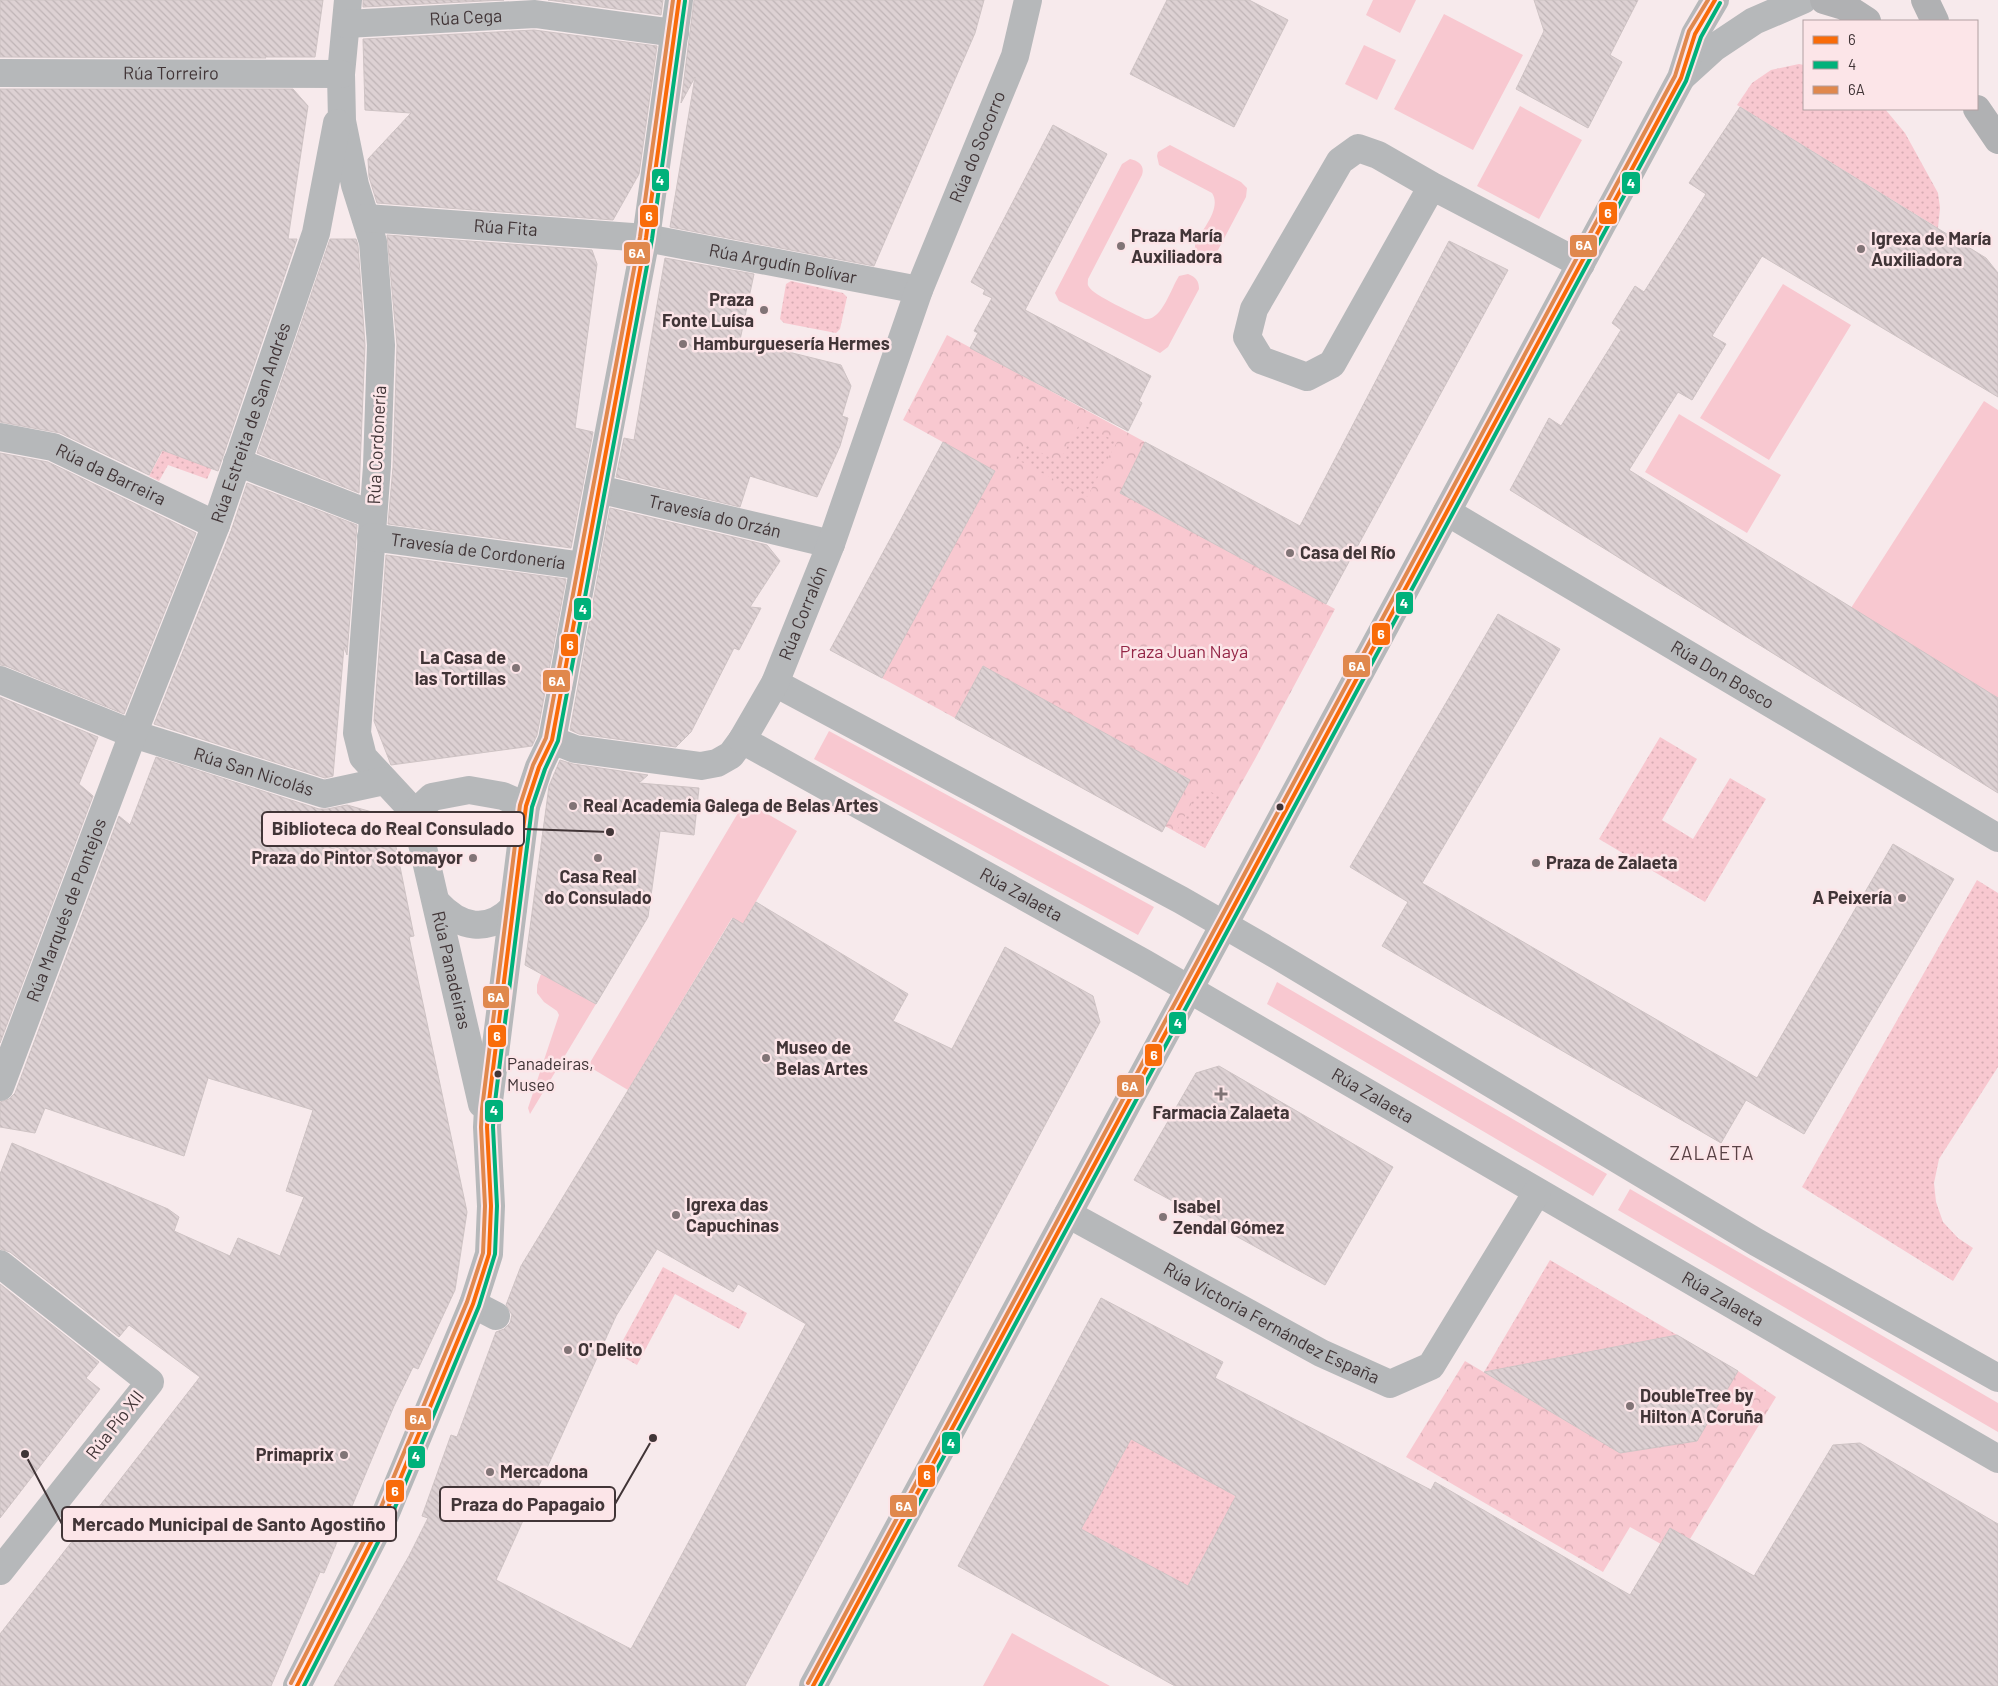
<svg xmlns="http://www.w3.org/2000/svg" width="1998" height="1686" viewBox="0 0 1998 1686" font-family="Barlow,sans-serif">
<defs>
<pattern id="park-crowns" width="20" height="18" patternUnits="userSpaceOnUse" patternTransform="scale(1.25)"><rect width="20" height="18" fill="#f8c8d0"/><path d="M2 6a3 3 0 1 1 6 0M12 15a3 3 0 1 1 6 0" fill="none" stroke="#d6acb3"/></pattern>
<pattern id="garden-dots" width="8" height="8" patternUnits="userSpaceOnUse" patternTransform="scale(1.25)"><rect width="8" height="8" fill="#f8c8d0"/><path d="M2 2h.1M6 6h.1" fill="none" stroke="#d6acb3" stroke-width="1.8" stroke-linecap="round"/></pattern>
<pattern id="building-back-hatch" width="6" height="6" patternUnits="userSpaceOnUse" patternTransform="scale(1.25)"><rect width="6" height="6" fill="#ddd1d3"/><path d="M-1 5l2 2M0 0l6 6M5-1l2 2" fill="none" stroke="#bfb4b6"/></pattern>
</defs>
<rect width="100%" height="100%" fill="#f7eaec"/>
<path fill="#f8c8d0" d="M1373,0H1416L1400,33L1366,15Z
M1444,14L1523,55L1473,150L1394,109Z
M1364,45L1396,60L1377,100L1345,84Z
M1520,106L1582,140L1539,219L1477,186Z
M1170,145L1241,182L1247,188L1246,197L1218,250L1210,260L1198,257L1195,253V243C1202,230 1222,208 1212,193L1159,165L1157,156L1158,152Z
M1130,159C1139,161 1145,166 1142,175L1088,279C1088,283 1087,284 1089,287C1093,295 1135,314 1145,319C1162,321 1171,288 1179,276L1188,274C1196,277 1199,281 1199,289L1168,347L1160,353L1063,303L1059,301L1055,293L1122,164Z
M1783,284L1851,325L1769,460L1700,418Z
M1984,401L1998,410V698L1851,608Z
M1679,414L1781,475L1747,533L1645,472Z
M829,731L1154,907L1138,935L814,759Z
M745,801L797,831L743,924L732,918L628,1090L588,1066Z
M541,974L596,1004L530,1114L528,1108L559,1015L557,1011L544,1002L537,993V985Z
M1277,982L1607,1174L1593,1196L1267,1004Z
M1630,1189L1998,1403V1432L1618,1210Z
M1012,1633L1110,1686H983Z"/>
<path fill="url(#park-crowns)" d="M947,335L1145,442L1120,493L1335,609L1255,759L1205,848L1165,826L1190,780L983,666L955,718L882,678L995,471L903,420Z
M1465,1361L1620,1453L1697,1440L1738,1371L1776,1397L1690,1539L1670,1528L1661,1544L1630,1527L1603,1572L1406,1457Z"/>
<path fill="url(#garden-dots)" d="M1799,64L1804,65V109H1885L1905,133L1938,193L1940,208L1938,228L1737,105L1752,83L1771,70Z
M791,281L843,293L847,297L840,329L836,333L784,323L780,319L786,284Z
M1080,423L1117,442L1087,497L1016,459L1024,444L1059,462Z
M163,450L212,468L207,479L168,465L159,481L149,476Z
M1660,737L1697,759L1662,820L1693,839L1730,778L1766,799L1705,902L1599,839Z
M1201,786L1230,803L1205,848L1176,832Z
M1977,880L1998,893V1067L1939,1159L1934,1183L1936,1202L1943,1222L1958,1238L1973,1248L1953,1281L1802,1187Z
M1550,1260L1677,1335L1484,1372Z
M663,1267L747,1313L739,1329L675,1294L637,1365L616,1353Z
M1131,1439L1236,1496L1188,1586L1081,1529Z"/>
<path fill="url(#building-back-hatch)" stroke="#cec3c4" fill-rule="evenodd" d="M0,0H323L315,57H265L266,58L0,57Z
M363,0H504L363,7Z
M548,0H663L661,15Z
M694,0H984L975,33L874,266L670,227L695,77L681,103Z
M1167,0H1249L1288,20L1234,127L1130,74Z
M1534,0H1638L1610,55L1622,62L1588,128L1516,89L1544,31Z
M534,30L657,46L639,174L613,220L377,203L369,177L368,159L411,113L365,110L363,39Z
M0,89H293L308,106L288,239H297L218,471L162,450L149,475L60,433L0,422Z
M1740,107L1986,258L1998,273V397L1762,256L1712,336L1726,344L1692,400L1678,392L1629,470L1998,698V793L1510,490L1549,418L1561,426L1621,330L1612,323L1635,286L1644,292L1706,194L1689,183Z
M1053,125L1107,154L1025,310L1151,376L1139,401L1142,403L1128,431L970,348L978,333L974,331L992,298L983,294L985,290L971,282Z
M387,235L592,250L597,264L575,428L593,432L571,548L388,524L393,467L397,345Z
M330,239H356L358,245L365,345L359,493L257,453Z
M1449,241L1508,270L1326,604L1120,493L1145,442L1300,526Z
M665,258L754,274L740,340L841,365L851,386L842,416L848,418L840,446L817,497L750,476L740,507L616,477L624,438L634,440Z
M943,442L995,471L882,678L830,650Z
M0,453L48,462L196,533L124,714L6,666L0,665Z
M247,483L357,525L347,655L344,647L333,776L325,778L154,724L231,531Z
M610,508L767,545L780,561L750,607L761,608L739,650L734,648L691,732L676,747L579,734L570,730Z
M386,555L566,579L537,735L532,746L391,765L374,721Z
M1498,614L1560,649L1422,883L1700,1045L1757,1078L1893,844L1954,879L1804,1134L1746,1100L1721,1143L1382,946L1408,902L1350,867Z
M983,666L1190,780L1162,832L955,718Z
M0,697L98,737L79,784L93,796L0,1043Z
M156,757L319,809H327L347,805L390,817L414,936L409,937L418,980L467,1212L455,1290L418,1369L413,1367L394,1406L324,1573L320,1572L271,1686H0V1634L200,1377L129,1325L119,1337L10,1252L0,1249V1174L12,1143L168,1209L179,1217L174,1231L230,1256L238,1238L280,1256L304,1197L286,1191L313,1110L208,1078L184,1156L45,1108L35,1133L0,1127V1102L9,1099L15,1093L119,816L130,825Z
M560,760L573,764L648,775L639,783L699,788L694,835L660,831L648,917L596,1004L525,965L549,786Z
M756,902L908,994L893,1021L952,1049L1005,947L1093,996L1100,1022L745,1686H334L409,1556L428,1518L422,1516L451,1435L457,1437L496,1332L504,1329L510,1323L512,1315L506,1305L521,1266L733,918L743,924ZM657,1249L733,1292L738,1284L806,1324L631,1649L496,1580L616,1316Z
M1219,1066L1393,1167L1325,1285L1134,1180L1196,1073Z
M0,1284L99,1362L86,1378L100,1389L0,1518Z
M1101,1298L1223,1362L1215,1378L1431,1490L1435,1482L1630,1595L1670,1528L1754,1576L1833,1445L1860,1443L1998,1524V1686H1175L958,1566ZM1131,1439L1236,1496L1188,1586L1081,1529Z
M1677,1335L1738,1371L1697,1441L1620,1453L1484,1372Z"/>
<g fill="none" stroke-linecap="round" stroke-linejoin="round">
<g stroke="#b6b8ba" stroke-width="28">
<path id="s1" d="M348,0L341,74L342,121L355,185L373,242L381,345L377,466L357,733L363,757L415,813L482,1104"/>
<path id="s2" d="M346,24L535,14L675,33"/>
<path id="s3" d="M0,73L341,74"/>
<path d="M1682,77L1715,47L1754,21L1803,0"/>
<path d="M1432,186L1332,364L1307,377L1261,360L1247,337L1254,309L1340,161L1358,148L1378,155L1432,186L1581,264"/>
<path id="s4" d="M366,218L646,238L919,290"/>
<path id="s5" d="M0,437L53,447L216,525"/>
<path d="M237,462L373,515"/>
<path id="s6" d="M598,489L831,544"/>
<path id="s7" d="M1447,512L1998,838"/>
<path id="s8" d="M371,537L584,566"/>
<path id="s9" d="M0,680L133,734L324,794L384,781"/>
<path d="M775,683L1181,900L1278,956L1756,1242L1998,1378"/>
<path id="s10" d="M552,740L575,749L701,766L717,763L731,755L742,740L775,683L831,544L919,290L1015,56L1028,0"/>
<path id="s11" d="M742,740L1144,963L1998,1459"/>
<path d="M415,813L432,797L469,790L503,796L526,806"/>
<path d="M437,903C460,928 488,934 513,908"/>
<path id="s12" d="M0,1087L133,734L216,525L316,233L337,123"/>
<path id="s13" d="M1068,1214L1321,1353L1390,1384L1431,1366L1537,1192"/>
<path d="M0,1264L150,1382L0,1571"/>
<path d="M473,1304L496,1316"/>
<path d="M297,1686L385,1515L473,1304L489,1254L491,1206L487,1127L488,1109L526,806L539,767L552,740L598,489L646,238L679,0"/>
<path d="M813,1686L1681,78L1695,34L1715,0"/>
</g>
<path stroke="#b0b1b3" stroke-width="28" d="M1824,0L1844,6L1867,21
M1925,0L1935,21
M1977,109L1998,140"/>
<g stroke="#fce5e8" stroke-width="8">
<path id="bus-1" d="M297,1686L385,1515L473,1304L489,1254L491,1206L487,1127L488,1109L526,806L539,767L552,740L646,238L679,0
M813,1686L1681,78L1695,34L1715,0"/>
</g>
<g stroke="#fce5e8" stroke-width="8">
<path id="bus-2" d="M304,1686L391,1517L479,1306L495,1254L497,1206L493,1127L494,1110L532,807L545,769L558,741L652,239L685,1
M820,1686L1686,81L1701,37L1720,3"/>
</g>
<g stroke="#fce5e8" stroke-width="8">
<path id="bus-3" d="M291,1683L379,1512L467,1302L483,1253L485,1206L481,1127L482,1109L520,805L533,765L546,738L640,237L673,0
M808,1683L1675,76L1689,31L1708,0"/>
</g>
<use href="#bus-1" stroke="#f96b09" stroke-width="4"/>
<use href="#bus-2" stroke="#00b17a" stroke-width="4"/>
<use href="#bus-3" stroke="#e0884d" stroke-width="4"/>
</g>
<g fill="#817476" stroke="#fce5e8" stroke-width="2">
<circle cx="1121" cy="246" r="5"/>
<circle cx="1861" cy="249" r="5"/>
<circle cx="764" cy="310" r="5"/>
<circle cx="683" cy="344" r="5"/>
<circle cx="1290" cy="553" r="5"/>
<circle cx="516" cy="668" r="5"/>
<circle cx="573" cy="806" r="5"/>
<circle cx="473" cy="858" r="5"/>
<circle cx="598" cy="858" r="5"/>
<circle cx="1536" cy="863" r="5"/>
<circle cx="1902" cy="898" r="5"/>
<circle cx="766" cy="1058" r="5"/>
<path d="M1218.5 1086.5h5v5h5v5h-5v5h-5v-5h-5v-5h5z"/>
<circle cx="676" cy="1215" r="5"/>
<circle cx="1163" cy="1217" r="5"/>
<circle cx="568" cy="1350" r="5"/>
<circle cx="1630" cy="1406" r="5"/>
<circle cx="344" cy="1455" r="5"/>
<circle cx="490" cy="1472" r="5"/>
</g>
<g fill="#413537" stroke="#fce5e8" stroke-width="2">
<circle cx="1280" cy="807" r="4.5"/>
<circle cx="498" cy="1074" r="4.5"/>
</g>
<g text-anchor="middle" stroke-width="5" stroke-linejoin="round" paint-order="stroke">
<g font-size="17" fill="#413537" stroke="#fce5e8" text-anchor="start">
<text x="507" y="1070">Panadeiras,<tspan x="507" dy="21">Museo</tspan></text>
</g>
<g font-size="18" fill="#413537" stroke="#fce5e8">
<text dy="6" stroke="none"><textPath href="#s2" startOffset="120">Rúa Cega</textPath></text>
<text dy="6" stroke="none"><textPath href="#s3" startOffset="171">Rúa Torreiro</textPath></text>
<text dy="6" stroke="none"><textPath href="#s10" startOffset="842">Rúa do Socorro</textPath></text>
<text dy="6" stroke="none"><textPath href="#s4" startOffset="140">Rúa Fita</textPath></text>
<text dy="6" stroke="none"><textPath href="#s4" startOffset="420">Rúa Argudín Bolívar</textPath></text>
<text dy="6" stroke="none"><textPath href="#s12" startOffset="710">Rúa Estreita de San Andrés</textPath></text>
<text transform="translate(377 445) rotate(-87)" y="6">Rúa Cordonería</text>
<text dy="6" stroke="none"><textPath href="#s5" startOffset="118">Rúa da Barreira</textPath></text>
<text dy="6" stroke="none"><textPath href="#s6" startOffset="120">Travesía do Orzán</textPath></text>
<text dy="6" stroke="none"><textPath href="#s8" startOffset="108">Travesía de Cordonería</textPath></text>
<text dy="6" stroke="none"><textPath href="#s10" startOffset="344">Rúa Corralón</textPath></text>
<text dy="6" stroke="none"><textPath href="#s7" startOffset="320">Rúa Don Bosco</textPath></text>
<text dy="6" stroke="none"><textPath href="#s9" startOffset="270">Rúa San Nicolás</textPath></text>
<text dy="6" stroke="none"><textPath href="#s11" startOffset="319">Rúa Zalaeta</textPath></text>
<text dy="6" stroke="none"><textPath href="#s12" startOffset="189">Rúa Marqués de Pontejos</textPath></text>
<text dy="6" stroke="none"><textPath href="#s1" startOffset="1001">Rúa Panadeiras</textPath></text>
<text dy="6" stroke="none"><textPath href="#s11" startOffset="724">Rúa Zalaeta</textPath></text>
<text dy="6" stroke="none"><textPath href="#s11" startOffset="1129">Rúa Zalaeta</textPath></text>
<text dy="6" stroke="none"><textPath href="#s13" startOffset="231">Rúa Victoria Fernández España</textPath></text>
<text transform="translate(115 1425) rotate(-52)" y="6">Rúa Pío XII</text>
</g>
<g font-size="18" font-weight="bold" fill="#413537" stroke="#fce5e8" text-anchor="start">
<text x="1131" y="242">Praza María<tspan x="1131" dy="21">Auxiliadora</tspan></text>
<text x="1871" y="245">Igrexa de María<tspan x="1871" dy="21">Auxiliadora</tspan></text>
<text x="754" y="306" text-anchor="end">Praza<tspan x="754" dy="21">Fonte Luísa</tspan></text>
<text x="693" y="350">Hamburguesería Hermes</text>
<text x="1300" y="559">Casa del Río</text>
<text x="506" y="664" text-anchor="end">La Casa de<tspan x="506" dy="21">las Tortillas</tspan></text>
<text x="583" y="812">Real Academia Galega de Belas Artes</text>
<text x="463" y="864" text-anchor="end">Praza do Pintor Sotomayor</text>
<text x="1546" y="869">Praza de Zalaeta</text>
<text x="598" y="883" text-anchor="middle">Casa Real<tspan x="598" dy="21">do Consulado</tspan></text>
<text x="1892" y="904" text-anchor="end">A Peixería</text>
<text x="776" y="1054">Museo de<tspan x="776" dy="21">Belas Artes</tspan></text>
<text x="1221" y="1119" text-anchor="middle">Farmacia Zalaeta</text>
<text x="686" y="1211">Igrexa das<tspan x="686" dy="21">Capuchinas</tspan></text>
<text x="1173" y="1213">Isabel<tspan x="1173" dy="21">Zendal Gómez</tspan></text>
<text x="578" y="1356">O' Delito</text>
<text x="1640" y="1402">DoubleTree by<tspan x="1640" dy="21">Hilton A Coruña</tspan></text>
<text x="334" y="1461" text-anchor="end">Primaprix</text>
<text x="500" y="1478">Mercadona</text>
</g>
<g font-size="18" fill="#942646" stroke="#fce5e8">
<text x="1184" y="658">Praza Juan Naya</text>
</g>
<g font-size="19" letter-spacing="1" fill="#584144" stroke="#fce5e8">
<text x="1712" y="1160">ZALAETA</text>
</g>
</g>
<path fill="none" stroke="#413537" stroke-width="2" d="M610 832L524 829M653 1438L615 1504M25 1454L62 1524"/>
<g fill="#413537" stroke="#fce5e8" stroke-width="2">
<circle cx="610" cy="832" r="5"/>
<circle cx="653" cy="1438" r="5"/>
<circle cx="25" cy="1454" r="5"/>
</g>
<g fill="#fce5e8" stroke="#413537" stroke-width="2">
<rect x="262" y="812" width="262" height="34" rx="5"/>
<rect x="440" y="1487" width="175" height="34" rx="5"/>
<rect x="62" y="1507" width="334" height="34" rx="5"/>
</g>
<g font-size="19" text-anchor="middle" font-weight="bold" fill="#413537">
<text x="393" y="835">Biblioteca do Real Consulado</text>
<text x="528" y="1511">Praza do Papagaio</text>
<text x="229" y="1531">Mercado Municipal de Santo Agostiño</text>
</g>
<g stroke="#fce5e8" stroke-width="2">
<rect x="651" y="168" width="19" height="24" rx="5" fill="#00b17a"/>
<rect x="1621" y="171" width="20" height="24" rx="5" fill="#00b17a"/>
<rect x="1598" y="201" width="20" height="24" rx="5" fill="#f96b09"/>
<rect x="639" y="204" width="20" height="24" rx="5" fill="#f96b09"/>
<rect x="1569" y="234" width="29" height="24" rx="5" fill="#e0884d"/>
<rect x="623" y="241" width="28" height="24" rx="5" fill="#e0884d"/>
<rect x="1395" y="591" width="19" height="24" rx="5" fill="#00b17a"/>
<rect x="573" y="597" width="19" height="24" rx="5" fill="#00b17a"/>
<rect x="1371" y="622" width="20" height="24" rx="5" fill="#f96b09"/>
<rect x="560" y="633" width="19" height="24" rx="5" fill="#f96b09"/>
<rect x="1342" y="654" width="29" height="24" rx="5" fill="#e0884d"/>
<rect x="542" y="669" width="29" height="24" rx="5" fill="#e0884d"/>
<rect x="482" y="985" width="28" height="24" rx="5" fill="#e0884d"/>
<rect x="1168" y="1011" width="19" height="24" rx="5" fill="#00b17a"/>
<rect x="487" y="1024" width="20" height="24" rx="5" fill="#f96b09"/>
<rect x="1144" y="1043" width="19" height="24" rx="5" fill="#f96b09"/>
<rect x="1116" y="1074" width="29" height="24" rx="5" fill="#e0884d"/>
<rect x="484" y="1099" width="20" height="24" rx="5" fill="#00b17a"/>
<rect x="404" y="1407" width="28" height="24" rx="5" fill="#e0884d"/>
<rect x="941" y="1431" width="20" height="24" rx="5" fill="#00b17a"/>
<rect x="407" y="1445" width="19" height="24" rx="5" fill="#00b17a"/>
<rect x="917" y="1464" width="19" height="24" rx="5" fill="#f96b09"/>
<rect x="385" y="1479" width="20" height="24" rx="5" fill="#f96b09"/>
<rect x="889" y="1494" width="29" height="24" rx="5" fill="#e0884d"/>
</g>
<g font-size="14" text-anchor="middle" font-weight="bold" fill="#fff">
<text x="660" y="185">4</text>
<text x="1631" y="188">4</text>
<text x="1608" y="218">6</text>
<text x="649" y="221">6</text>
<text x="1584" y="250">6A</text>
<text x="637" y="258">6A</text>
<text x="1404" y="608">4</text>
<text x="583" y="614">4</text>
<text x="1381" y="639">6</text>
<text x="570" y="650">6</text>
<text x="1357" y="671">6A</text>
<text x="557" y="686">6A</text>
<text x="496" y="1002">6A</text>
<text x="1178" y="1028">4</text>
<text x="497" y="1041">6</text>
<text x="1154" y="1060">6</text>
<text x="1130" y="1091">6A</text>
<text x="494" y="1115">4</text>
<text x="418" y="1424">6A</text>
<text x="951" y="1448">4</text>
<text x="416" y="1461">4</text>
<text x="927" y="1480">6</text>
<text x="395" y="1496">6</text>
<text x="904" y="1511">6A</text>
</g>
<rect x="1803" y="20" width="175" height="90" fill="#fce5e8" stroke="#b19fa1"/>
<rect x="1813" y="36" width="25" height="8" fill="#f96b09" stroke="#b19fa1"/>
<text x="1848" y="45" font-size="15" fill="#413537">6</text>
<rect x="1813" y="61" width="25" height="8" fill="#00b17a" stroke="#b19fa1"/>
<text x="1848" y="70" font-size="15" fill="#413537">4</text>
<rect x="1813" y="86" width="25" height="8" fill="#e0884d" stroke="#b19fa1"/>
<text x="1848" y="95" font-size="15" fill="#413537">6A</text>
</svg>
